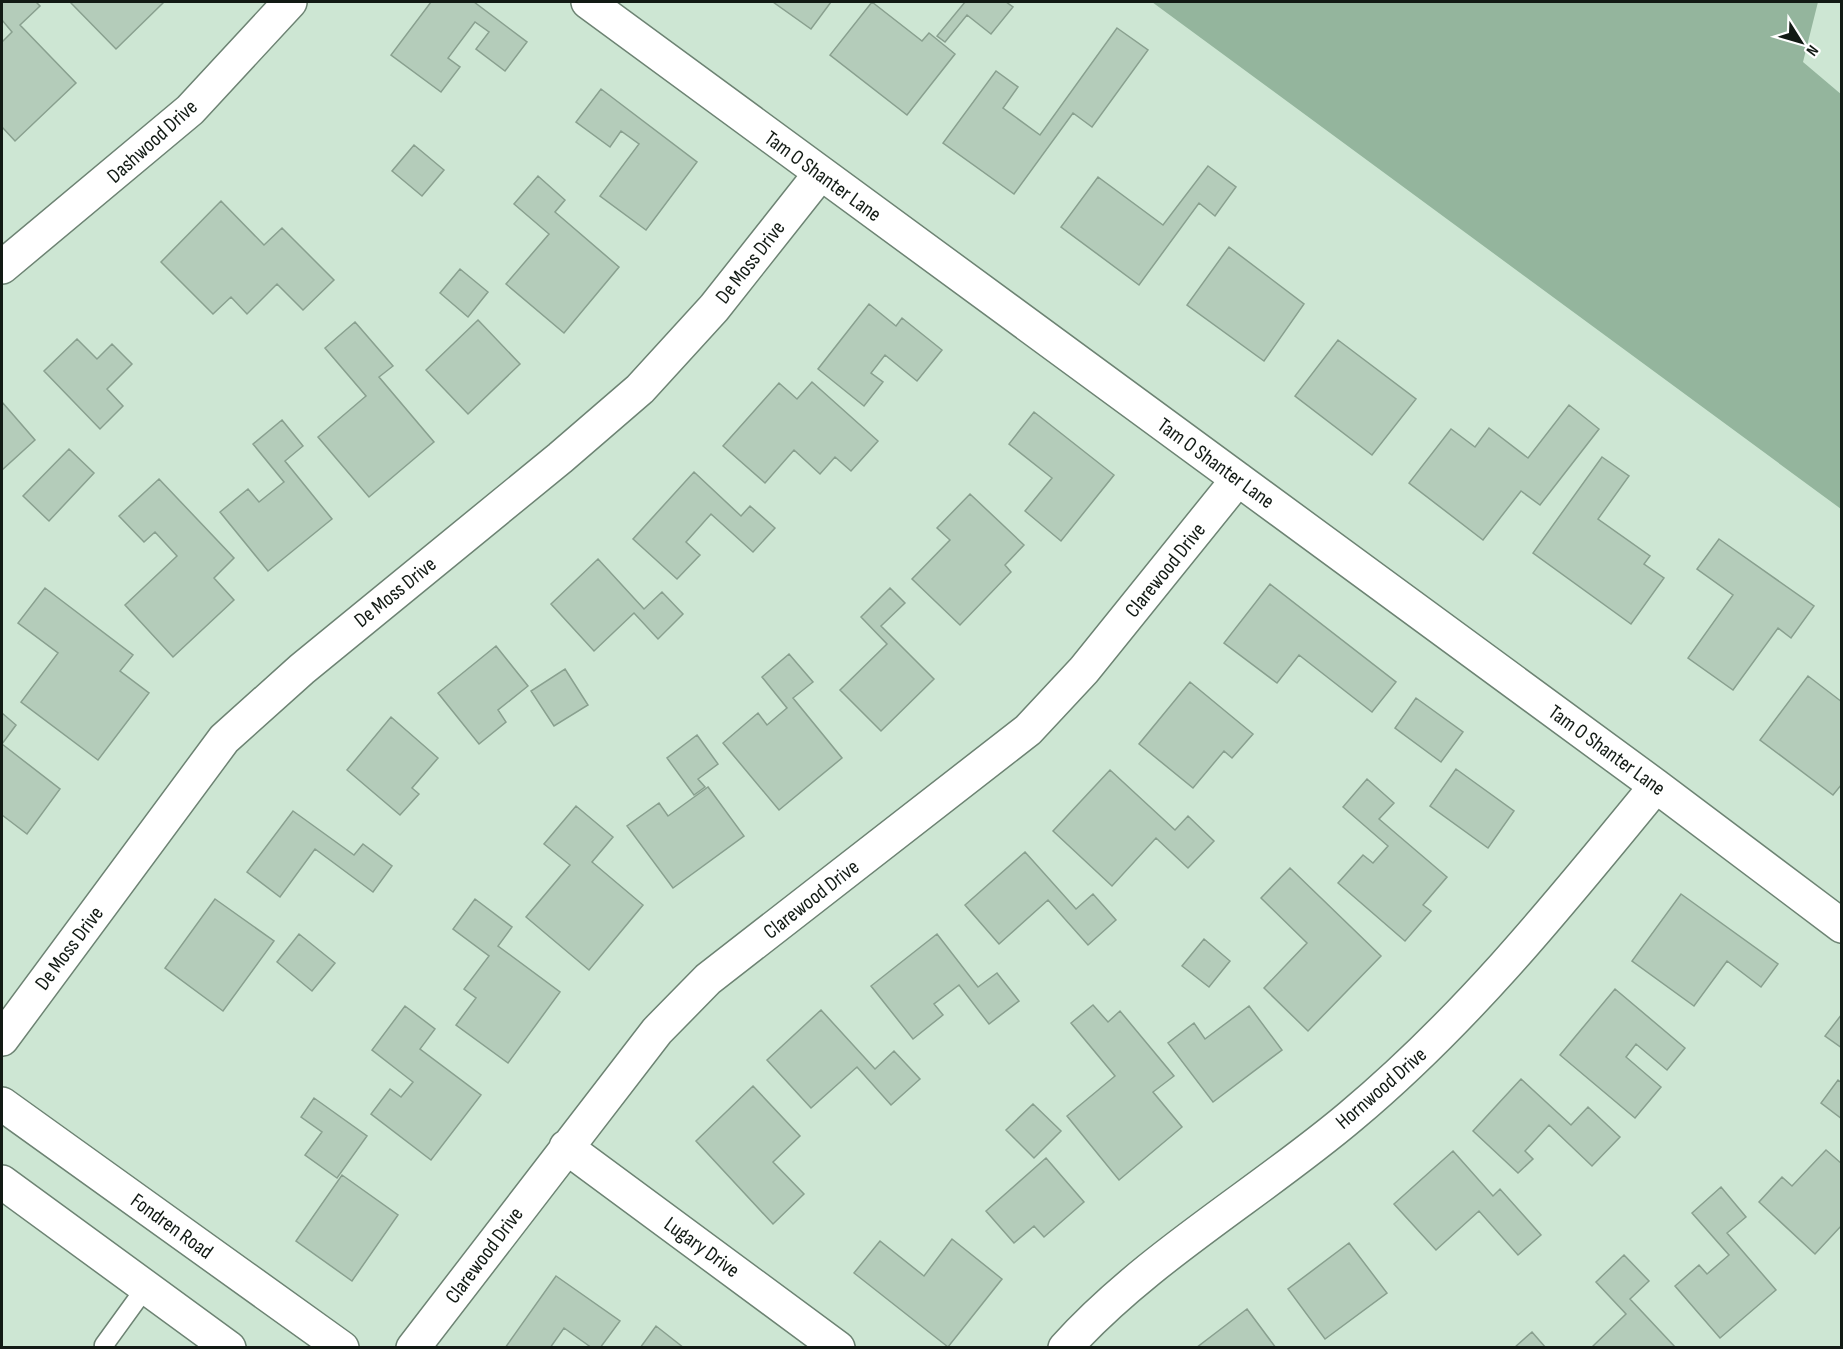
<svg xmlns="http://www.w3.org/2000/svg" width="1843" height="1349" viewBox="0 0 1843 1349" font-family="'Sofia Sans Condensed',sans-serif">
<rect width="100%" height="100%" fill="#cde6d3"/>
<path fill="#94b59d" d="M1152,2H1818L1803,62L1842,95L1841,509Z"/>
<path fill="#b4ccba" stroke="#89a08f" stroke-width="1.5" d="M2,2H36L40,6L20,25L76,83L15,141L2,127V42L12,32L2,20Z
M70,2H164L116,49Z
M431,2H474L527,42L505,71L476,49L489,32L475,22L448,58L460,67L441,92L391,55Z
M773,2H831L811,29Z
M872,2L922,41L929,33L955,54L907,115L830,55Z
M965,2H1006L1013,7L991,34L967,15L945,42L937,36Z
M1117,28L1148,50L1092,127L1073,113L1014,194L943,143L996,71L1018,87L1003,108L1040,135Z
M601,89L697,162L646,230L600,196L639,144L621,131L610,147L576,122Z
M414,145L444,170L422,196L392,171Z
M1208,166L1236,187L1215,216L1199,203L1139,285L1061,227L1098,177L1163,225Z
M538,176L565,200L555,212L619,267L564,333L506,284L549,234L514,204Z
M221,201L264,245L282,228L334,280L303,310L277,284L247,314L231,297L213,314L161,262Z
M1229,247L1304,304L1264,361L1187,305Z
M460,269L488,292L468,317L440,293Z
M869,304L896,326L902,318L942,350L917,381L885,355L871,373L883,382L864,406L818,369Z
M478,320L520,364L468,414L426,370Z
M355,322L393,366L379,377L434,442L369,497L318,437L366,396L325,348Z
M77,339L97,359L112,344L132,364L107,389L123,406L100,429L44,371Z
M1338,340L1416,399L1372,455L1295,396Z
M812,382L878,441L851,471L835,457L820,474L794,450L765,483L723,446L779,383L797,399Z
M2,402L35,440L2,470Z
M1569,405L1599,429L1540,505L1521,491L1483,540L1409,483L1451,429L1475,447L1489,428L1528,458Z
M1034,412L1114,475L1061,541L1025,511L1052,478L1009,444Z
M282,420L303,446L285,461L332,519L268,571L220,512L248,489L259,502L284,482L253,444Z
M69,449L94,473L49,521L23,496Z
M1602,457L1629,476L1598,519L1650,556L1644,564L1664,578L1631,624L1533,553Z
M694,472L741,516L750,506L775,528L753,552L711,514L686,542L700,555L677,579L633,539Z
M159,479L234,558L214,578L234,600L173,657L125,605L177,556L155,532L144,542L119,516Z
M970,494L1024,545L1005,565L1011,572L960,625L912,579L950,540L937,528Z
M1719,539L1814,606L1791,638L1778,628L1733,690L1688,658L1733,595L1697,569Z
M598,559L644,609L662,592L683,614L658,639L634,613L594,651L551,604Z
M1270,584L1396,682L1372,712L1299,655L1277,683L1224,643Z
M45,588L133,655L120,671L149,693L98,760L21,702L58,653L18,623Z
M890,588L905,603L881,626L934,679L881,731L840,690L887,644L861,617Z
M496,646L528,686L498,710L506,722L479,744L438,693Z
M789,654L813,682L793,698L842,758L779,810L723,743L758,713L767,725L787,708L762,677Z
M565,669L588,705L554,726L531,691Z
M1808,676L1842,702V784L1833,795L1760,740Z
M1190,682L1253,734L1232,758L1224,751L1193,788L1139,744Z
M1416,698L1463,732L1441,762L1395,728Z
M2,713L16,725L2,744Z
M391,717L438,758L412,788L419,794L400,815L347,770Z
M697,735L718,764L698,779L705,787L694,795L667,758Z
M2,744L60,789L27,834L2,815Z
M1456,769L1514,811L1488,848L1430,806Z
M1110,770L1175,830L1188,816L1214,841L1188,868L1156,838L1112,886L1053,831Z
M1367,779L1394,803L1379,819L1447,877L1423,905L1431,911L1405,941L1338,883L1363,855L1373,863L1388,846L1343,807Z
M708,787L744,836L673,888L627,826L659,803L668,816Z
M576,806L613,837L592,862L643,905L589,970L526,917L570,865L544,844Z
M293,811L354,855L363,844L392,866L373,892L315,849L280,897L247,872Z
M1025,852L1076,909L1093,894L1116,920L1088,945L1048,900L999,944L965,905Z
M1290,868L1381,956L1308,1031L1264,988L1307,943L1261,898Z
M1681,894L1778,964L1761,987L1727,961L1694,1006L1632,961Z
M215,899L274,941L223,1011L165,968Z
M475,899L512,927L498,946L560,992L508,1063L456,1025L476,998L464,989L489,956L453,929Z
M299,934L335,963L312,991L277,962Z
M937,934L978,987L997,973L1019,1001L989,1024L959,985L934,1004L943,1015L913,1039L871,986Z
M1204,939L1230,961L1209,987L1182,966Z
M1615,989L1685,1048L1667,1070L1636,1044L1626,1057L1661,1087L1635,1118L1560,1055Z
M1093,1005L1108,1022L1120,1011L1174,1076L1153,1092L1182,1127L1119,1180L1067,1116L1115,1076L1071,1023Z
M405,1006L435,1029L420,1049L481,1095L431,1160L371,1114L390,1089L401,1097L413,1082L372,1050Z
M1249,1006L1282,1050L1213,1102L1168,1043L1194,1023L1205,1039Z
M821,1010L875,1069L894,1051L920,1079L891,1105L857,1067L811,1108L767,1060Z
M1842,1014V1048L1825,1036Z
M1521,1079L1571,1125L1588,1107L1620,1137L1592,1166L1549,1125L1525,1151L1533,1159L1518,1173L1473,1131Z
M1838,1080L1842,1083V1119L1821,1103Z
M753,1086L800,1136L773,1162L804,1194L773,1224L696,1141Z
M314,1098L367,1136L337,1178L305,1155L322,1132L301,1117Z
M1033,1104L1061,1131L1034,1158L1006,1130Z
M1826,1150L1842,1164V1225L1815,1254L1759,1202L1782,1177L1792,1186Z
M1453,1151L1493,1196L1500,1189L1541,1235L1518,1255L1479,1211L1436,1250L1394,1204Z
M1046,1158L1084,1202L1044,1237L1034,1226L1014,1243L986,1211Z
M342,1175L398,1215L352,1281L296,1241Z
M1721,1187L1746,1217L1727,1233L1776,1290L1720,1338L1675,1286L1699,1265L1707,1274L1729,1255L1692,1213Z
M952,1239L1002,1279L948,1347L854,1273L880,1241L924,1276Z
M1349,1243L1387,1293L1325,1339L1288,1289Z
M1624,1255L1649,1281L1630,1299L1676,1348H1591L1626,1314L1596,1282Z
M556,1276L620,1321L600,1348H592L564,1328L550,1348H505Z
M1247,1309L1276,1348H1196Z
M656,1326L684,1348H640Z
M1532,1332L1546,1348H1514Z"/>
<g fill="none" stroke-linecap="round" stroke-linejoin="round">
<g stroke="#6d8373" stroke-width="21">
<path id="lane" d="M106,1348L104,1345L146,1287"/>
</g>
<g stroke="#6d8373" stroke-width="36">
<path id="street" d="M588,2L1656,786L1842,926
M2,267L190,110L290,2
M2,1039L224,739L302,669L560,458L640,389L714,308L820,174
M566,1147L838,1348
M413,1348L657,1031L708,979L1028,730L1084,670L1238,479
M1065,1348C1145,1259 1260,1193 1351,1116C1467,1019 1561,902 1656,786"/>
</g>
<g stroke="#6d8373" stroke-width="36">
<path id="secondary" d="M2,1104L342,1348
M2,1182L229,1348"/>
</g>
<use href="#lane" stroke="#fff" stroke-width="18"/>
<use href="#street" stroke="#fff" stroke-width="33"/>
<use href="#secondary" stroke="#fff" stroke-width="33"/>
</g>
<g text-anchor="middle" stroke-width="4.5" stroke-linejoin="round" paint-order="stroke">
<g font-size="21" fill="#121a14" stroke="#fff">
<text transform="translate(152 141) rotate(-42)" y="7">Dashwood Drive</text>
<text transform="translate(823 176) rotate(36)" y="7">Tam O Shanter Lane</text>
<text transform="translate(750 262) rotate(-52)" y="7">De Moss Drive</text>
<text transform="translate(1216 463) rotate(36)" y="7">Tam O Shanter Lane</text>
<text transform="translate(1165 570) rotate(-51)" y="7">Clarewood Drive</text>
<text transform="translate(395 592) rotate(-39)" y="7">De Moss Drive</text>
<text transform="translate(1607 750) rotate(36)" y="7">Tam O Shanter Lane</text>
<text transform="translate(811 899) rotate(-38)" y="7">Clarewood Drive</text>
<text transform="translate(69 948) rotate(-53)" y="7">De Moss Drive</text>
<text transform="translate(1381 1088) rotate(-41)" y="7">Hornwood Drive</text>
<text transform="translate(172 1226) rotate(36)" y="7">Fondren Road</text>
<text transform="translate(702 1247) rotate(36)" y="7">Lugary Drive</text>
<text transform="translate(484 1255) rotate(-53)" y="7">Clarewood Drive</text>
</g>
</g>
<rect width="1843" height="1349" fill="none" stroke="#121a14" stroke-width="6"/>
<g transform="translate(1801 42) rotate(127)" stroke="#ffffff" stroke-width="4.5" paint-order="stroke">
<path d="M0-4.5L10 22L0 15L-10 22Z" fill="#121a14"/>
<text y="-9" font-size="16" font-weight="bold" text-anchor="middle" fill="#121a14">N</text>
</g>
</svg>
